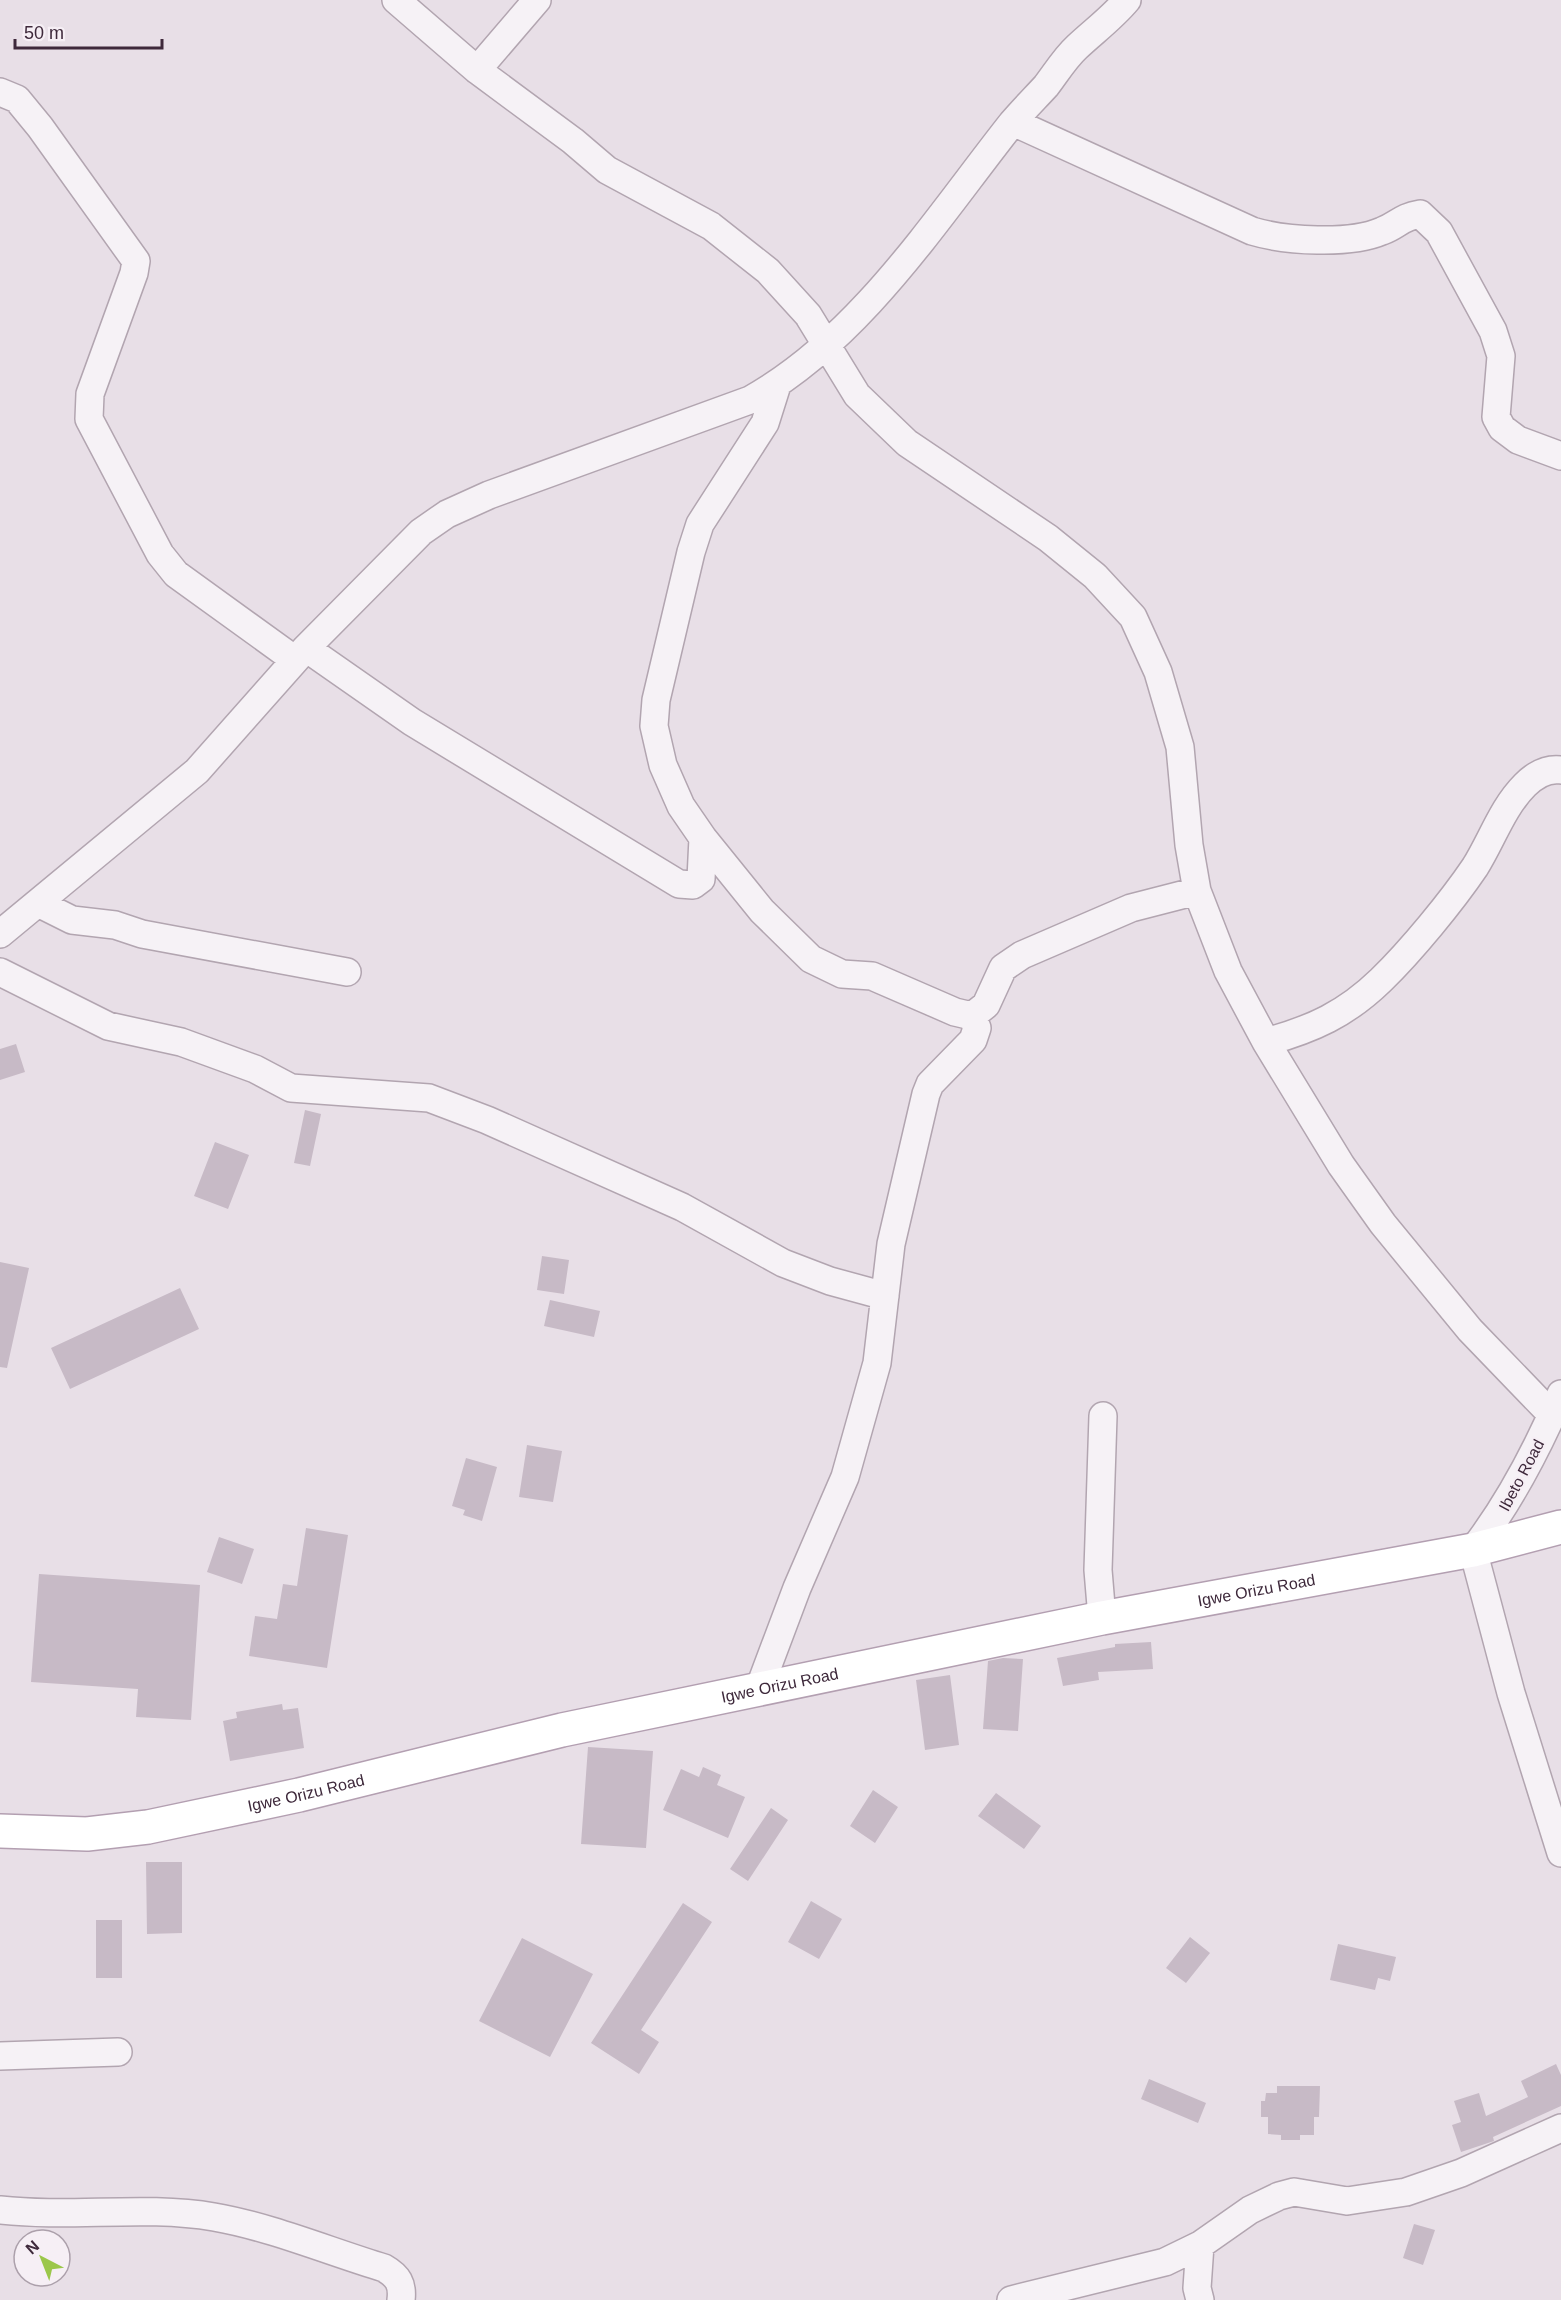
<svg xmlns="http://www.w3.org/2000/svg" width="1561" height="2300" viewBox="0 0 1561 2300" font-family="Helvetica,sans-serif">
<rect width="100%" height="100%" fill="#e8dfe7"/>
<path fill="#c7bac6" d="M16,1044L25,1072L0,1080V1049Z
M305,1110L321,1114L310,1166L294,1163Z
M215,1142L249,1155L228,1209L194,1196Z
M542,1256L569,1260L564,1294L537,1290Z
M0,1262L29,1268L7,1368L0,1367Z
M180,1288L199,1329L70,1389L51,1348Z
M550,1300L600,1311L594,1337L544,1326Z
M527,1445L562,1451L553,1502L519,1497Z
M466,1458L497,1467L482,1521L463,1515L465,1510L452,1506Z
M306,1528L348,1535L327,1668L249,1656L255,1616L277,1619L283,1584L297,1586Z
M219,1537L254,1549L242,1584L207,1572Z
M39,1574L200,1585L191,1720L136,1717L138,1689L31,1682Z
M1151,1642L1153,1669L1098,1672L1099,1680L1063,1686L1057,1658L1115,1647V1644Z
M1003,1658L1023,1659L1018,1731L983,1729L988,1661Z
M950,1675L959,1745L925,1750L916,1680Z
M282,1704L283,1710L298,1708L304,1748L230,1761L223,1721L237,1718L236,1712Z
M588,1747L653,1751L646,1848L581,1844Z
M703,1767L721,1775L717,1785L745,1797L728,1838L663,1810L681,1769L699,1777Z
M873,1790L898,1807L875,1843L850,1826Z
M996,1793L1041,1826L1024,1849L978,1816Z
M771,1808L788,1820L748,1881L730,1869Z
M146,1862H182V1933L147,1934Z
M811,1901L842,1919L819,1959L788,1942Z
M683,1903L712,1922L641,2030L659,2042L639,2074L591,2043Z
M96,1920H122V1978H96Z
M1190,1937L1210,1953L1186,1983L1166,1968Z
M522,1938L593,1974L550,2057L479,2021Z
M1338,1944L1396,1957L1390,1981L1378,1978L1375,1990L1330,1980Z
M1556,2064L1561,2075V2106L1493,2137L1494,2141L1461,2152L1452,2125L1461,2122L1454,2101L1479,2093L1486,2116L1528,2097L1521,2081Z
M1149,2079L1206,2103L1198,2123L1141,2099Z
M1277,2086H1320L1319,2117H1314V2135H1300V2140H1281V2135L1268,2134V2117H1261V2101H1265L1266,2093H1277Z
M1414,2224L1435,2230L1423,2265L1403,2258Z"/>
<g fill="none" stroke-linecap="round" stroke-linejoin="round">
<g stroke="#b2a5b0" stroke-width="30">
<path id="minor" d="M396,0L477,70L573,141L607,170L711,226L768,271L808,315L857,395L907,443L1048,538L1095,576L1133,617L1158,672L1180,747L1189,845L1197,891L1228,971L1266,1042L1341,1165L1383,1224L1470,1330L1552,1415
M477,70L537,0
M0,92L17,99L40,127L136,261L134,273L90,394L89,419L160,554L176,574L295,660
M1013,122L1252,231C1285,241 1350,245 1382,231C1398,225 1401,217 1420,214L1439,232L1493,331L1501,356L1496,417L1502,428L1518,440L1561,456
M777,385L765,423L700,524L691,552L656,700L654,726L663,765L681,806L703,838L762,911L811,959L842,974L872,976L955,1012L972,1016
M306,648L412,722L679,884L693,885L701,879L703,838
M40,904L72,920L115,925L142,934L347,972
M0,934L197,771L306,648L421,532L447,514L489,495L750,400C860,339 936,219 1012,123C1023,110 1035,98 1046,86C1056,73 1065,58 1077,47C1094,31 1112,18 1127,0
M0,972L108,1026L181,1042L255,1069L291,1088L429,1098L487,1120L682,1207L783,1263L830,1281L885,1296
M972,1016L986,1005L1003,968L1022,955L1131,908L1197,891
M1266,1042C1313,1029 1346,1014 1381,980C1411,951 1452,901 1475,867C1492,840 1502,808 1525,785C1535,775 1547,768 1561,770
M1561,1394C1537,1450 1510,1502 1473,1550L1511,1693L1561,1853
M1102,1618L1098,1570L1103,1416
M759,1689L797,1588L845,1477L877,1363L891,1244L926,1094L930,1084L973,1040L977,1028L972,1016
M0,2056L118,2052
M0,2210C71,2218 144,2205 214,2217C271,2227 328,2251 384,2268C398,2276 403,2284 401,2300
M1200,2245L1197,2288L1200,2300
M1011,2300L1165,2262L1200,2245L1250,2210L1279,2196L1294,2192L1347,2201L1406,2192L1461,2173L1561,2128"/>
</g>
<g stroke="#b39fb1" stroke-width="36">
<g id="major">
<path id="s1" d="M0,1831L87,1834L148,1827L299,1795L562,1730L1102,1618L1473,1550L1561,1527"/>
</g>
</g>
<use href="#minor" stroke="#f6f2f6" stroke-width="27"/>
<use href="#major" stroke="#fff" stroke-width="33"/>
</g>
<g text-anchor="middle" stroke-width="4.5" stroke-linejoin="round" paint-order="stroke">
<g font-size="16" fill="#3e293b" stroke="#f6eff5">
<text transform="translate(1521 1475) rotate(-62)" y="6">Ibeto Road</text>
<text dy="6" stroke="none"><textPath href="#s1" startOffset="1282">Igwe Orizu Road</textPath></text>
<text dy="6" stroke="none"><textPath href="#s1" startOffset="796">Igwe Orizu Road</textPath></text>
<text dy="6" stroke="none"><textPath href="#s1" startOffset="310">Igwe Orizu Road</textPath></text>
</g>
</g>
<g transform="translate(42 2258) rotate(318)"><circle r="28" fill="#f6eff5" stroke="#aca0ab" stroke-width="1.5"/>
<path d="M0-4.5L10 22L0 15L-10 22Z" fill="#9bc74a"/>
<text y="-9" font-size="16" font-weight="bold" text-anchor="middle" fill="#3e293b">N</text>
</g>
<path d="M15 39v9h147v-9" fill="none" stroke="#3e293b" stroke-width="3"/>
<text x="24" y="39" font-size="18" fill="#3e293b" stroke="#f6eff5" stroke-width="4.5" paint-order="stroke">50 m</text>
</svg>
